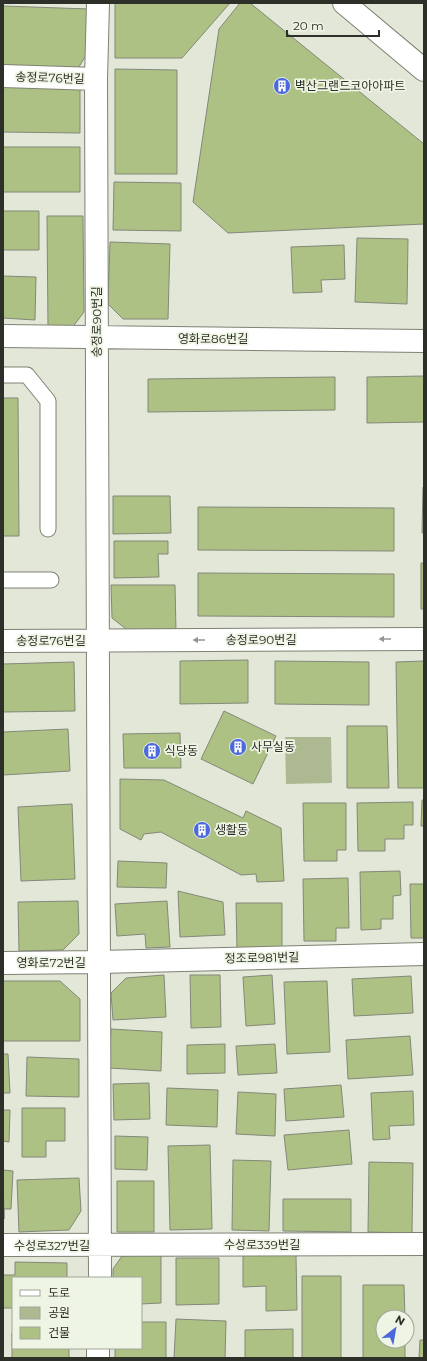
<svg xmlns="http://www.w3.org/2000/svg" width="427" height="1361" viewBox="0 0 427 1361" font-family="Montserrat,'Noto Sans KR',sans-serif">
<rect width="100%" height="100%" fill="#e2e7d7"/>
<path fill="#adba91" d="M285,737H331L332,783L286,784Z"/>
<path fill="#aec184" stroke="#838879" d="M115,3H230L182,58H115Z
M240,3H250L424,144V224L228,233L193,202L219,29Z
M3,6L89,9L88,52L77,70L3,67Z
M115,69L177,70V174H115Z
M3,87L80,88V133L3,132Z
M3,147H80V192H3Z
M114,182L181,183V231L113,230Z
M3,211H39V250H3Z
M47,216H83L84,312L72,328H48Z
M357,238L408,239L407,304L355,302Z
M110,242L170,244L168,319H123L108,304Z
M344,245L345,279L321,280L322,292L293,293L291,247Z
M3,276L36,277L35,320L3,318Z
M424,376V422L367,423V377Z
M335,377V410L148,412V379Z
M3,398H18L19,536H3Z
M423,487H424V533H422Z
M113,496H170L171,533L113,534Z
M198,507L394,508V551L198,550Z
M114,541H168V554H158L159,577L114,578Z
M421,563H424V609H421Z
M198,573L394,574V617L198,616Z
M111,585H175L176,632H130L112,618Z
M248,660V703L180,704V661Z
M275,661L369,662V705L275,704Z
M424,661V788H398L396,662Z
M74,662L75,711L3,712V664Z
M224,711L276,736L253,784L201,759Z
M347,726H387L389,788H347Z
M68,729L70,771L3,775V732Z
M180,733L181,768H124L123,734Z
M120,779L164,780L243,818L246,811L281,828L284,881L257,882L256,874L241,875L161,832L144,834L141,840L120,829Z
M422,800H424V826H421Z
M413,802V825H404V839H385V851H358L357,803Z
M303,803H346V850H337V861H304Z
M72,804L75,879L21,881L18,807Z
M118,861L167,863L166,888L117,887Z
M400,871L401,895L393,896V919H381V929L361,930L360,872Z
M348,878L349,928H336V941H304L303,879Z
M410,884H424V938H411Z
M178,891L223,902L225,935L180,937Z
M78,901L79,934L63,950L19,951L18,902Z
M167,901L170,947L146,948L145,934L117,936L115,904Z
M236,903H282V949H237Z
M164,975L166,1017L113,1020L111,993L126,978Z
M190,975H220L221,1027L191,1028Z
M272,975L275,1024L246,1026L243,977Z
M411,976L413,1013L354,1016L352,979Z
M3,981H60L80,999V1041H3Z
M327,981L330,1052L287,1054L284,982Z
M111,1029L162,1032L161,1071L109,1068Z
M410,1036L413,1075L348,1079L346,1040Z
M225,1044V1073L187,1074V1045Z
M275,1044L277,1073L238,1075L236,1046Z
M3,1054H8L10,1093H3Z
M27,1057L79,1059V1097L26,1096Z
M149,1083L150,1119L114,1120L113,1084Z
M341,1085L344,1117L286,1121L284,1089Z
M167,1088L218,1090L217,1127L166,1125Z
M413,1091L414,1125L389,1126L390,1139L373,1140L371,1093Z
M238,1092L276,1094L275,1136L236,1134Z
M22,1108H65V1141H46V1157H22Z
M3,1110H10L9,1142L3,1141Z
M349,1130L352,1164L288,1170L284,1135Z
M115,1136L148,1137L147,1170L115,1169Z
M210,1145L212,1229L170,1230L168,1146Z
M233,1160L271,1161L269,1231L232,1230Z
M369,1162L413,1163L412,1233L368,1232Z
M3,1170L13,1171L11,1209H4V1219Z
M79,1178L81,1211L69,1230L19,1232L17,1180Z
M117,1181H154V1232H117Z
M283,1199H351V1232L283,1231Z
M161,1255V1303L141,1304V1278H113V1269L122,1256Z
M243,1255H296L297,1310L266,1311V1286L243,1287Z
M176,1258H219V1304L176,1305Z
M15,1262L67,1263V1278H13V1308H3V1275H15Z
M302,1276H341V1358H302Z
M363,1285H404L405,1317H383V1341H405V1358H363Z
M176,1319L226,1321L225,1358H174Z
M141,1322H166V1358H115V1348H141Z
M293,1329V1358H245V1330Z
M12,1333L13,1348H69V1358H12Z
M420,1340H424V1358H419Z"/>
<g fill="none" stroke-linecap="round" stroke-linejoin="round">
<g stroke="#7e8274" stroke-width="17">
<path id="lane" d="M3,375H27L48,401V529
M3,580H51"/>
</g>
<g stroke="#7e8274" stroke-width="24">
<path id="street" d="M98,3L96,79L100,1278
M3,76L96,79
M3,336L424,341
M3,641L424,639
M3,963L99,962L424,954
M3,1245L424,1244
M98,1358V1348"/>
</g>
<g stroke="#7e8274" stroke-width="24">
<path id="secondary" d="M344,3L424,70"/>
</g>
<use href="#lane" stroke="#fff" stroke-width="15"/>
<use href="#street" stroke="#fff" stroke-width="22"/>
<use href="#secondary" stroke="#fff" stroke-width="22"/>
</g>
<defs><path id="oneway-solid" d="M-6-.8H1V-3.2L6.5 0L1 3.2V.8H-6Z"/></defs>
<g fill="#969794">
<use href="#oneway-solid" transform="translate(385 639) rotate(180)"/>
<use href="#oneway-solid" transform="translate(199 640) rotate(180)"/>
</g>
<defs>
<g id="building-disc" transform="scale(0.9)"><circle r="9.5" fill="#4b68dc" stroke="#eff5e4"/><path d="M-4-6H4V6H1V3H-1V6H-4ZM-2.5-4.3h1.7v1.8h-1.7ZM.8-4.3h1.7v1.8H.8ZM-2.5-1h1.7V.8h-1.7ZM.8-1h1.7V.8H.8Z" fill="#fff"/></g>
</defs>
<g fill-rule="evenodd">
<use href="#building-disc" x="282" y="86"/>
<use href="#building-disc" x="238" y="747"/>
<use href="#building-disc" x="152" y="751"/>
<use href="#building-disc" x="202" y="830"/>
</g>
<g text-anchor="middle" stroke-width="3.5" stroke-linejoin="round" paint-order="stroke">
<g font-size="12" fill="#2d2f29" stroke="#eff5e4">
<text transform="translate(50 78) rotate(2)" y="4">송정로76번길</text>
<text transform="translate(97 322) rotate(-90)" y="4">송정로90번길</text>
<text x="213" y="343">영화로86번길</text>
<text x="261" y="644">송정로90번길</text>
<text x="51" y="645">송정로76번길</text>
<text transform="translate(262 958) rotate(-1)" y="4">정조로981번길</text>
<text x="51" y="967">영화로72번길</text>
<text x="262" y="1249">수성로339번길</text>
<text x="52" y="1250">수성로327번길</text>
</g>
<g font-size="12" fill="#2d2f29" stroke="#eff5e4" text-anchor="start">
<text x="295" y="90">벽산그랜드코아아파트</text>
<text x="251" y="751">사무실동</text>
<text x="165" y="755">식당동</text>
<text x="215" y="834">생활동</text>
</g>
</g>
<rect width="427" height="1361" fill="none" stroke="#2d2f29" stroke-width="8"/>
<rect x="12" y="1277" width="130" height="72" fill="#eff5e4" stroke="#a1a699"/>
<rect x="20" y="1290" width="20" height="6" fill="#ffffff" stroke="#a1a699"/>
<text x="48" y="1297" font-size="12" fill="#2d2f29">도로</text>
<rect x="20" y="1307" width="20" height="12" fill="#adba91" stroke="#a1a699"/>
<text x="48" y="1317" font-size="12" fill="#2d2f29">공원</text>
<rect x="20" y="1327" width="20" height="12" fill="#aec184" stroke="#a1a699"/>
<text x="48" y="1337" font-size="12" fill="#2d2f29">건물</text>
<g transform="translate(395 1329) rotate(31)"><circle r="19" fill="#eff5e4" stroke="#a1a699"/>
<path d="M0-3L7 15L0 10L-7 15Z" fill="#4b68dc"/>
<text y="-6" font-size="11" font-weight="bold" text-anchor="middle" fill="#2d2f29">N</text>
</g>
<path d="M287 30v6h92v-6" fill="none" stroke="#2d2f29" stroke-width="2"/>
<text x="293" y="30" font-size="12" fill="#2d2f29" stroke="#eff5e4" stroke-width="3" paint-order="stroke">20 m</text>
</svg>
